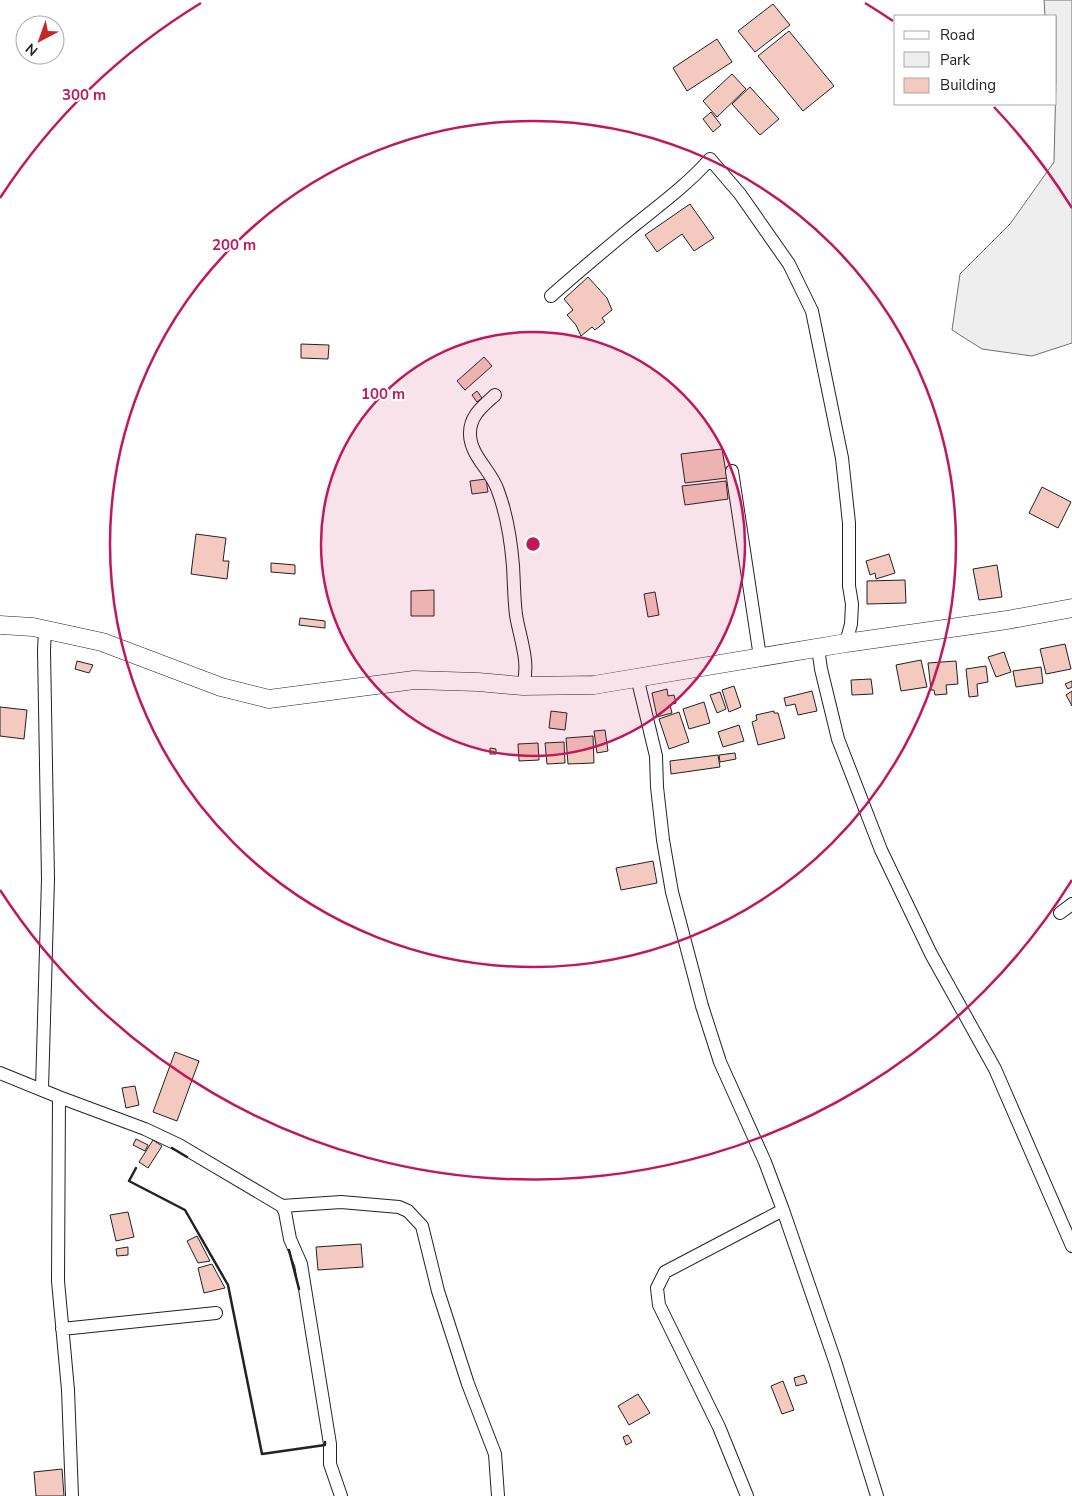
<svg xmlns="http://www.w3.org/2000/svg" width="1072" height="1496" viewBox="0 0 1072 1496" font-family="'Nunito Sans',sans-serif">
<rect width="100%" height="100%" fill="#fff"/>
<path fill="#eee" stroke="#6f6f6f" d="M1044,0H1072V343L1032,356L982,349L952,330L960,274L1010,224L1054,162L1056,79V16H1045Z"/>
<path fill="#f3c9c0" stroke="#222" d="M773,4L790,25L755,52L738,31Z
M789,31L834,86L803,111L758,56Z
M717,39L732,62L687,91L673,68Z
M732,74L746,89L717,117L703,101Z
M750,87L779,119L760,135L732,104Z
M711,112L721,125L713,132L703,119Z
M690,204L714,238L694,251L682,234L657,252L645,235Z
M588,277L607,298L612,310L602,318L605,322L595,330L592,327L581,336L576,325L567,315L573,310L564,299Z
M301,344L329,345L328,359L301,358Z
M484,357L492,366L465,390L457,381Z
M477,391L482,398L477,402L472,395Z
M722,449L727,478L685,483L681,454Z
M486,479L488,492L472,494L470,481Z
M726,481L728,499L685,505L682,486Z
M1042,487L1071,502L1058,528L1029,513Z
M196,534L226,538L223,561H229L227,579L191,574Z
M889,554L895,573L876,579L875,573L870,575L866,561Z
M271,563L295,565V574L271,572Z
M997,565L1002,597L979,600L973,569Z
M905,580L906,603L867,604V581Z
M434,590V616H411V591Z
M655,592L659,615L648,617L644,594Z
M300,618L325,621V628L299,625Z
M1065,644L1071,669L1046,674L1040,649Z
M1004,652L1011,672L996,677L988,657Z
M921,660L927,687L901,691L896,665Z
M77,661L93,665L89,673L75,669Z
M956,661L958,684L946,685L947,694L935,695L934,690H931L928,663Z
M986,666L988,682L977,684L978,696L969,697L966,669Z
M1041,667L1043,683L1016,687L1013,671Z
M871,679L873,694L852,695L851,680Z
M1072,681V687L1068,689L1065,684Z
M734,686L741,707L729,712L722,690Z
M667,689L668,696L674,695L676,703L670,705L672,713L657,717L652,693Z
M812,691L817,711L798,715L795,704L786,706L784,698Z
M1072,691V706L1066,695Z
M720,692L726,709L717,713L710,695Z
M704,702L710,723L689,729L683,709Z
M0,707L27,710L24,739L0,736Z
M551,711L567,713L565,730L549,728Z
M774,711V713H778L785,738L758,745L752,722L757,720L756,715Z
M679,712L689,742L669,749L659,719Z
M739,725L744,741L723,747L718,732Z
M605,730L608,751L597,753L594,731Z
M593,736L594,763L568,764L566,738Z
M564,742L565,763L547,764L545,743Z
M538,743L539,760L519,761L518,744Z
M490,748L496,749V754H490Z
M735,753L736,759L720,762L719,755Z
M718,755L720,767L671,774L670,761Z
M653,861L657,883L621,890L616,868Z
M175,1052L199,1061L177,1121L153,1112Z
M135,1086L139,1105L126,1108L122,1088Z
M136,1139L148,1145L145,1151L133,1145Z
M153,1140L162,1146L148,1168L139,1162Z
M128,1212L134,1237L116,1241L110,1215Z
M197,1236L210,1261L198,1263L187,1241Z
M361,1244L363,1267L318,1270L316,1247Z
M128,1247V1255L117,1256L116,1249Z
M212,1264L225,1288L204,1293L198,1268Z
M804,1375L807,1383L796,1386L794,1378Z
M783,1381L794,1410L782,1414L771,1386Z
M638,1394L650,1413L629,1425L618,1406Z
M628,1435L632,1442L626,1445L623,1437Z
M62,1469L64,1496H36L34,1472Z"/>
<g fill="none" stroke-linecap="round" stroke-linejoin="round">
<g stroke="#222" stroke-width="14">
<path id="street" d="M551,296C579,271 607,248 636,224C661,204 688,184 710,159L740,194L789,264L812,311L842,458L849,523V586L852,604L851,624L846,643
M495,395C483,406 469,416 470,435C471,457 492,471 498,491C507,515 511,541 513,566C514,582 514,599 516,615C520,639 530,662 523,686
M732,471L760,657
M818,648L821,669L838,739L881,850L931,954L995,1069L1072,1246
M637,677L656,756L657,787L663,840L672,892L702,1006L720,1062L765,1162L783,1210L835,1361L877,1496
M1060,913L1072,904
M0,1073L59,1097L145,1129L179,1145L282,1206L285,1212L290,1239L301,1264L330,1444V1464L341,1496
M42,1089L48,879L44,650L45,630
M59,1097L58,1281L68,1390L72,1496
M282,1206L341,1202L399,1207L408,1211L422,1226L438,1291L468,1384L495,1454L498,1496
M62,1329L216,1313
M747,1496L719,1427L659,1305L657,1288L665,1272L783,1210"/>
</g>
<g stroke="#222" stroke-width="19">
<path id="secondary" d="M0,625L33,627L102,642L221,687L269,699L414,680L478,682L523,686L594,685L846,643L1007,620L1072,608"/>
</g>
<use href="#street" stroke="#fff" stroke-width="12"/>
<use href="#secondary" stroke="#fff" stroke-width="18"/>
<path stroke="#222" stroke-width="2.5" d="M172,1148L187,1157
M136,1168L129,1181L185,1210L228,1285L262,1454L325,1445V1442
M289,1250L299,1289"/>
</g>
<circle cx="533" cy="544" r="212" fill="#c2185b" fill-opacity=".12"/>
<g fill="none" stroke="#c2185b" stroke-width="2.5">
<circle cx="533" cy="544" r="212"/>
<circle cx="533" cy="544" r="423"/>
<path d="M1072 880A635 635 0 0 1 0 890M0 198A635 635 0 0 1 201 3M865 3A635 635 0 0 1 893 21M994 107A635 635 0 0 1 1072 208"/>
</g>
<circle cx="533" cy="544" r="8" fill="#c2185b" stroke="#fff" stroke-width="2.5"/>
<g font-size="15" text-anchor="middle" font-weight="bold" fill="#c2185b" stroke="#fff" stroke-width="4" stroke-linejoin="round" paint-order="stroke">
<text x="84" y="100">300 m</text>
<text x="234" y="250">200 m</text>
<text x="383" y="399">100 m</text>
</g>
<rect x="894" y="15" width="162" height="90" fill="#ffffff" stroke="#a7a7a7"/>
<rect x="904" y="31" width="25" height="8" fill="#ffffff" stroke="#a7a7a7"/>
<text x="940" y="40" font-size="15" fill="#222222">Road</text>
<rect x="904" y="52" width="25" height="15" fill="#eeeeee" stroke="#a7a7a7"/>
<text x="940" y="65" font-size="15" fill="#222222">Park</text>
<rect x="904" y="78" width="25" height="15" fill="#f3c9c0" stroke="#a7a7a7"/>
<text x="940" y="90" font-size="15" fill="#222222">Building</text>
<g transform="translate(40 40) rotate(221)"><circle r="24" fill="#ffffff" stroke="#a7a7a7"/>
<path d="M0-4L9 19L0 12L-9 19Z" fill="#c62828"/>
<text y="-8" font-size="14" font-weight="bold" text-anchor="middle" fill="#222222">N</text>
</g>
</svg>
